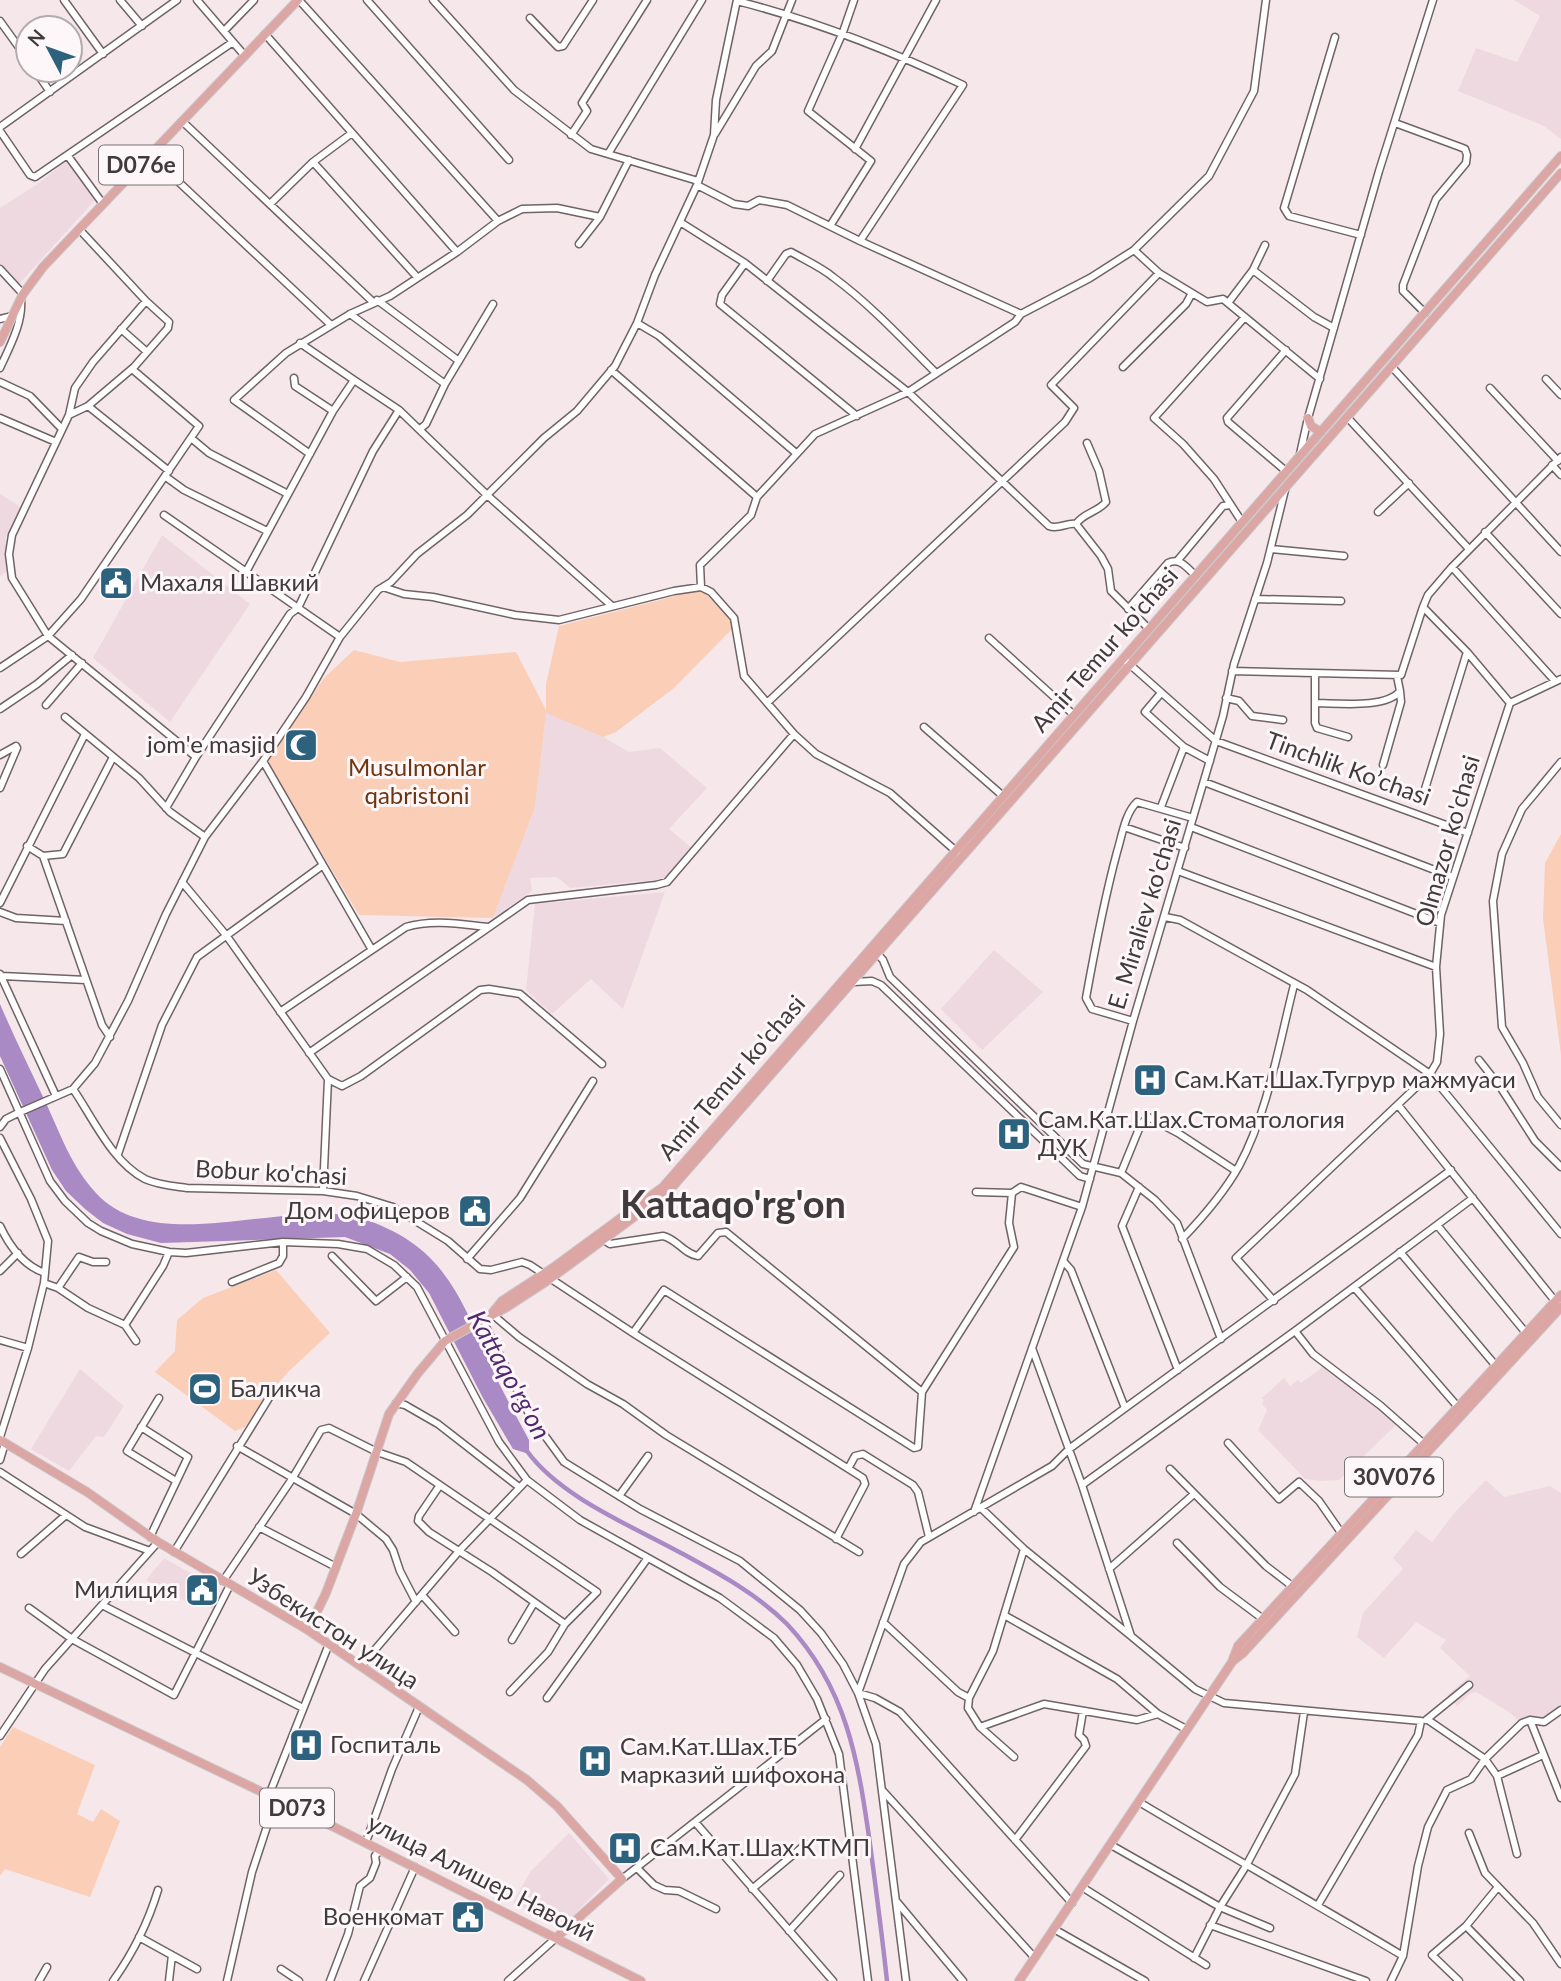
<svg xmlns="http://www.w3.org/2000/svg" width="1561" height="1981" viewBox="0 0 1561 1981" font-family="Lato,sans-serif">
<rect width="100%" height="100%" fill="#f6e7eb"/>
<path fill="#efd9e0" d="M1514,0H1561V139L1544,126L1458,91L1476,48L1517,62L1540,16Z
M68,160L96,199L19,284L0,264V208L36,185Z
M0,494L21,507L5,539L10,570L0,576Z
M162,535L250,604L170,722L93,658Z
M546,712L603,737L629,752L660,748L707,788L669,829L693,849L668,877L655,880L570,888L557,877L530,878L532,891L493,918L535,807Z
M665,892L623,1009L591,979L552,1014L526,990L535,904Z
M994,950L1043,992L982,1050L941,1009Z
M1324,1366L1397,1424L1339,1480L1320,1481L1305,1479L1258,1430L1267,1410L1262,1404L1264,1400L1262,1398L1284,1378L1290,1386L1298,1380L1301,1383Z
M80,1369L124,1406L104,1437L96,1436L69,1471L31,1449Z
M1486,1480L1504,1497L1550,1486L1561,1493V1709L1550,1718L1527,1716L1520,1722L1509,1712L1476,1692L1471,1693L1457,1706L1447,1695L1470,1676L1440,1648L1446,1640L1416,1622L1384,1658L1357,1637L1363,1613L1403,1569L1393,1558L1416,1530L1432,1542L1456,1511Z
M164,1558L220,1590L212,1609L190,1595L185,1601L146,1580Z
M569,1833L609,1879L562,1927L513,1903L530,1872Z"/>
<path fill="#fbceb7" d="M699,590L707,595L732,621L734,627L674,688L616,732L603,737L546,713L535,807L493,918L359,915L267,762L324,678L354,650L400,662L516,652L546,710V684L559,626Z
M1561,834V1055L1543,919L1545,863Z
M276,1270L330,1333L289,1371L265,1398L245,1427L235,1431L155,1372L175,1351L177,1320L203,1298Z
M13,1727L95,1765L77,1814L93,1822L101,1809L120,1821L90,1897L5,1869L0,1876V1747Z"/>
<path fill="#aa8ac5" d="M0,1004C14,1037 30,1069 45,1101C60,1133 71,1166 96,1193C153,1255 273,1204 347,1215C371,1219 401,1233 419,1248C455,1277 470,1319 488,1360C500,1387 515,1414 529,1440V1454L513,1449L483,1398L429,1293L410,1270L390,1254L345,1237L161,1243L127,1234L103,1223L85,1209L66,1191L52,1170L0,1056Z"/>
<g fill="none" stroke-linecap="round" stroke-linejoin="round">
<path stroke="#aa8ac5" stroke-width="4.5" d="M527,1451C560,1497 632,1526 681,1553C718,1573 757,1594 787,1624C847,1688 858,1760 870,1844C876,1889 882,1935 887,1981"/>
<g stroke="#6f6366" stroke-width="9">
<path id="minor" d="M64,0L103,54
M120,0L142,26
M197,0L245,56
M299,0L498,221
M367,0L509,160
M433,0L514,90L591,149L698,181
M530,18L558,47L563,46L593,0
M0,21L28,60
M224,31L254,0
M265,34L457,252
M1335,37L1284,208L1289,216L1361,235
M35,70L50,92
M182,121L373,302
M1395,123L1460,147L1465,149L1467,155L1466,163L1436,199L1403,285V291L1425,313
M0,127L177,0
M0,131L30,175L35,177L233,42
M715,134L756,66L772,51L792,0
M571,135L587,111L582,103L647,0
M855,149L936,0
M608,154L702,0
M150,155L331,325
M68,156L103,204
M313,162L417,277
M697,185L734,204L748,206L759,200L787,205L860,241L963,85C889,50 816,21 737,1
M270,204L313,162L352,133
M680,222L745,263L908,392L1049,526C1059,530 1067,522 1076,524L1101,556L1108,569L1111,591L1149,629
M830,226L871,161L808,111L843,32L854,0
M79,229L146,301L169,322L168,328L134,367L88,406
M860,241L1021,314
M579,244L600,217
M1134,250L1159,273L1207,302L1223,299L1320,379
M745,263L722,295L720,304L857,416
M0,269L23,294
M1253,270L1314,317L1334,328
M767,281L786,254L791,252C805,260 821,267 833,277C871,305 903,340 936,373
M377,300L459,361
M146,301L93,362L75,388L69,415L12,535L9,554L12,578L48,636L196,757
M1228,303L1253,270L1265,245
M350,314L445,384
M0,319L12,316
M637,323L659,336L796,453
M121,329L147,352
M300,343L354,380
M1286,350L1227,418L1228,422L1287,472
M1123,367L1186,304L1192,293
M1392,367L1561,552
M0,368C9,348 23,323 21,300
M611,370L757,497
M294,378L295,386L333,411
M1546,379L1561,395
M0,382L30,396L62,429
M1490,388L1558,461
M69,415L88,406L169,471
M1347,417L1469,549
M0,418L56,442
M420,429L426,424L445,384L493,304
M191,438L209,453L288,494
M310,454L234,400L286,353L350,314L390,296L457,252L498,221L522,209L557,208L600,217L629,160
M1300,454L1308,418L1379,171L1433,0
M1552,465L1561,475
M166,477L184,490L267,531
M1378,512L1409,483
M164,515L340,637
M1242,522L1214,479L1183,444L1154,418L1245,317
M1076,524C1083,513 1098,512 1106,502L1099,471L1087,443
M1485,532L1561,614
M1271,549L1344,556
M1178,560L1223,506L1231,505
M1452,567L1555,681
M246,572L333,411L354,380L399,410L487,495L612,606
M383,587L404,594L433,597L515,615L559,620L674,591L701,587L711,592L734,618L744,676L794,734L816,754L890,793L957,852
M701,587L700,565L751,515L757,497L815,434L908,392L1015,322L1021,314L1090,278L1134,250L1209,176L1254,91L1266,0
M1255,599L1341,601
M1128,609L1168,563C1180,557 1187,568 1195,575
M989,638L1074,715
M1127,662L1216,741L1468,833
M0,668L48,636L81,599L199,426L132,369
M1232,671L1401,675L1423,607
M1315,674V723L1317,728L1348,737
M1161,693L1145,712L1184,747L1210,761
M1226,698L1239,701L1252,716L1283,720
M768,702L1065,422L1074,408L1051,385L1159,273
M1315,703C1337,703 1386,709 1400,691L1397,676
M1510,703L1467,652L1423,607L1428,595L1452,567L1561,457
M1510,703L1561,679
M46,705L82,663
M0,709L37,684L72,655
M65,717L139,778L170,812L205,837
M924,727L1003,796
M0,755L16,746L17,748
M263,761L372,950
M1561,762L1522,809L1502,854L1493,901L1502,1027L1523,1063L1538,1097L1561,1125
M1383,765L1401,702L1400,691
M1204,782L1453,877
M0,788L17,748
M1425,789L1467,652
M1161,807L1184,747
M166,808L196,757L290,614L298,608L373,451L399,410
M1124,827L1185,848
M1191,827L1440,923
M27,846L43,856L102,1025L110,1037
M43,856L63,854L113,757
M1178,871L1436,967
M182,882L226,935L328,1079L323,1191
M0,903L85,734
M0,912L16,918L66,921
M1165,917L1180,920L1307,990L1430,1074L1561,1234
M875,951L883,960L890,977L1083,1164L1121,1173L1155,1200L1177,1223L1221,1339
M0,974L56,1096
M2,976L86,980
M853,982L872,981L881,985L1080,1176L1090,1179
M280,1012L406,927C433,919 460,924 488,927
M1133,1021L1092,1009L1086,998C1095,948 1104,900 1117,852C1122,836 1125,813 1137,802L1193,818
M309,1053L528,900L656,885L667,882L794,734
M1479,1060L1501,1088L1535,1141L1561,1167
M0,1069L50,1181L65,1201L88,1223L101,1231L132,1244L169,1252L186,1253L283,1242L338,1244L367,1249L394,1265L417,1287L499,1442L527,1480L580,1520L720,1598L774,1638L797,1665L817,1699L839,1754L868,1981
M328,1079L342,1086L361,1076L480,990L489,989L520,994L602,1064
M73,1089C93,1118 112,1162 145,1179C158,1185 173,1186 187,1188L323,1191L357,1196L393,1207L448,1241L480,1269L491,1270L522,1262L530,1265L633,1333L863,1478L865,1484L836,1539
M1398,1105L1555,1301
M0,1127L6,1119L18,1113L73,1089L95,1063L128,1001L166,914L205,837L263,761L306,697L340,637L378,590L391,582L417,554L467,515L544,438L577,411L615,366L637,323L655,275L697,185L714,135L716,100L737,0
M0,1138L31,1199L48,1241L44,1283L28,1348L0,1437
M118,1154L162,1025L197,957L323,865
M1121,1173L1141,1124L1148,1117L1178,1133L1236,1171
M1139,1187L1122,1226L1178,1370
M976,1192L1012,1193L1021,1187L1082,1207
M1437,1225L1526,1333
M0,1226C9,1245 24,1266 45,1273
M1182,1239C1203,1217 1224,1193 1239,1166C1268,1112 1279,1044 1294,985
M604,1240L610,1244L663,1236C677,1239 684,1254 698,1256L718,1233L726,1232L922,1392
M1400,1252L1496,1366
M332,1256L376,1301L407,1277
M467,1259L520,1198L593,1081
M1064,1262L1071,1270L1125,1408
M0,1271L18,1253
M232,1282L279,1263L283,1256V1242
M44,1283L58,1288L88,1308L125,1325L136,1341
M1354,1287L1458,1407
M58,1288L79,1257L93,1262H106
M1274,1301L1236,1258L1430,1074L1437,1062L1440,1034L1436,967L1441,915L1510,703
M492,1314L519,1337L587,1384L623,1404L666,1435L859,1552
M482,1319L529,1414L564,1462L640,1509L740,1561L800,1610L821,1633L843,1664L858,1693L876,1744L906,1981
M125,1325L163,1266L169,1252
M1295,1331L1313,1354L1381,1406L1424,1444
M633,1333L664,1290L914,1448L918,1447L922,1392L1014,1247L1009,1223L1012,1193
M0,1340L28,1348
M1032,1348L1082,1485L1131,1636L1195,1689L1224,1703L1421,1721L1418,1735L1318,1905
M159,1398L127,1451L176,1481
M396,1403L405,1405L438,1424L519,1487
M141,1427L188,1457L150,1537
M1228,1443L1279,1499L1299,1482L1319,1501L1342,1534
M237,1446L356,1514L386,1539L393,1550L400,1571L416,1602
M0,1460L5,1443
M849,1467L855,1456L863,1454L913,1485L918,1492L929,1537
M1170,1469L1266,1566L1292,1586
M0,1472L85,1527L150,1551
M440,1485L419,1516L418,1521L429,1532L492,1572L565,1624
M1082,1485L1295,1331L1473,1198
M619,1496L648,1456
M981,1508L1024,1549L1131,1636
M974,1512L1082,1207L1133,1021L1223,716L1234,664L1267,563L1285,490
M259,1527L336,1567
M1177,1543L1220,1587L1263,1619
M174,1552L269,1398
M21,1554L66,1515
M1109,1569L1194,1494
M223,1581L292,1479L321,1430L329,1428L377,1452L406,1462L597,1592L565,1624L548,1652L510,1692
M422,1595L455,1632
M102,1605L303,1708
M29,1608L72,1639L174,1695L230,1585
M1004,1615L1117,1679L1158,1714
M883,1622L958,1692L969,1698
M512,1640L534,1603
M361,1666L459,1551L527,1480
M547,1698L647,1559
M1426,1720L1469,1685
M1428,1720L1485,1759L1497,1776L1517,1854
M1530,1720L1561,1798
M980,1727L1044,1704L1137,1720L1158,1714L1186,1729
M0,1736L45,1669L158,1542
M1014,1757L980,1727L968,1708L969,1698L993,1651L1024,1549
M1497,1776L1543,1755
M883,1791L1034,1957
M269,1795L329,1644
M1139,1802C1226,1854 1316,1904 1403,1956
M695,1822L833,1981
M1469,1833L1485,1873L1533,1923L1561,1964
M1015,1840L1086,1746L1084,1740L1079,1735L1083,1711
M366,1842L392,1769L419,1707
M1111,1845L1220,1907L1270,1928
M637,1868L654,1885L665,1890L679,1891L716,1909
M622,1879L826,1719
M1082,1887L1206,1965
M752,1889L806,1844
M897,1902L963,1981
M1072,1903L900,1712L875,1698L858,1693L904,1564L921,1542L1052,1466L1069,1449L1451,1170
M1210,1925L1366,1981
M1466,1926L1520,1981
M1054,1929L1145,1981
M789,1931L840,1875
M139,1937L197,1969
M1194,1958L1220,1907L1246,1866L1295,1774L1304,1712
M281,1969L299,1981
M39,1981L47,1967
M113,1981C133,1953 148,1923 158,1890
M169,1981L172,1955
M227,1981L252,1872L276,1799
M330,1981L348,1934L360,1886L370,1878L376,1863L375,1856L380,1850
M364,1981L415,1867
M508,1981L557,1937
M1391,1981L1403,1956L1418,1866L1428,1827L1447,1790L1471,1779L1485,1759L1522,1723L1530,1720L1544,1722L1561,1710
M1459,1981L1432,1955L1466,1926L1498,1887"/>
</g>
<g stroke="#cac8c9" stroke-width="10">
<path id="major" d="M0,342L23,294L43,267L298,0
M1308,418L1311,426L1321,432
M493,1312L502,1301L554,1267L663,1187L1561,156
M0,1440L87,1492L158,1542L308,1630L527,1780L557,1806L622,1879L557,1937
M308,1630L326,1593L356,1514L389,1414L418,1373L445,1341L507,1307L550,1279L668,1192L1561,173
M1234,1660L1243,1653L1561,1307
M0,1667L306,1813L641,1981
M1019,1981L1232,1662L1238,1646L1561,1295"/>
</g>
<use href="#minor" stroke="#fff" stroke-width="6"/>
<use href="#major" stroke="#dba6a3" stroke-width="8"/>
</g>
<defs>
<g id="civic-square" transform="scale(1.75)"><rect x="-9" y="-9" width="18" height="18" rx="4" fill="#2c627d" stroke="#fdf7f9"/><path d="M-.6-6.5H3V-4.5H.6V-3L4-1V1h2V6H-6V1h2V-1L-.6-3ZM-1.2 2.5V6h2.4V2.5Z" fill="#fff"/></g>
<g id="mosque-square" transform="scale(1.75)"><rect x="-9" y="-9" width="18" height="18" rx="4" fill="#2c627d" stroke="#fdf7f9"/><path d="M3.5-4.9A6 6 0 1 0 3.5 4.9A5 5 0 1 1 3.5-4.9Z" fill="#fff"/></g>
<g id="hospital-square" transform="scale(1.75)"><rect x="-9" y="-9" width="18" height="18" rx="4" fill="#2c627d" stroke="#fdf7f9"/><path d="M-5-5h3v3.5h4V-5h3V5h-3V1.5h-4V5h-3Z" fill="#fff"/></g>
<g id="stadium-square" transform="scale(1.75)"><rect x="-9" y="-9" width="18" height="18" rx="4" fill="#2c627d" stroke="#fdf7f9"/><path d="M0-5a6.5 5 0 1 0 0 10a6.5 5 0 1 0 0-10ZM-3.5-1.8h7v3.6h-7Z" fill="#fff"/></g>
</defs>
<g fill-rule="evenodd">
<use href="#civic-square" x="116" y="583"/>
<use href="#mosque-square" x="301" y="745"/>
<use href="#hospital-square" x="1150" y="1080"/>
<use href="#hospital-square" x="1014" y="1134"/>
<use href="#civic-square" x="475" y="1211"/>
<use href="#stadium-square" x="205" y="1389"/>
<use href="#civic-square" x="202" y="1590"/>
<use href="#hospital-square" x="306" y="1745"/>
<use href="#hospital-square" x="595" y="1761"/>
<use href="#hospital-square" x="625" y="1848"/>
<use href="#civic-square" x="468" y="1917"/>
</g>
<g text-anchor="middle" stroke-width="6" stroke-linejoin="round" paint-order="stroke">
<g fill="#fdf7f9" stroke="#797375" stroke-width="2">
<rect x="99" y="145.5" width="84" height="39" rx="5"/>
<rect x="1345" y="1457.5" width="98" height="39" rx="5"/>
<rect x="260" y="1788.5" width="74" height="39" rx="5"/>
</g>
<g font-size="23" font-weight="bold" fill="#413b3d">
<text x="141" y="173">D076e</text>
<text x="1394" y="1485">30V076</text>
<text x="297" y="1816">D073</text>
</g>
<g font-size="24" fill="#413b3d" stroke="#fdf7f9" text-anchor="start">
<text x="140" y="591">Махаля Шавкий</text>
<text x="276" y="753" text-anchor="end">jom'e masjid</text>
<text x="1174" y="1088">Сам.Кат.Шах.Тугрур мажмуаси</text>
<text x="1038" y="1128">Сам.Кат.Шах.Стоматология<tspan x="1038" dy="28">ДУК</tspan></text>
<text x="450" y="1219" text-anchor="end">Дом офицеров</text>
<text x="230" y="1397">Баликча</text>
<text x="178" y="1598" text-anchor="end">Милиция</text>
<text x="330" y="1753">Госпиталь</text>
<text x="620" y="1755">Сам.Кат.Шах.ТБ<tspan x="620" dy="28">марказий шифохона</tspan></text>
<text x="650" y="1856">Сам.Кат.Шах.КТМП</text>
<text x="444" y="1925" text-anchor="end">Военкомат</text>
</g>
<g font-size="24" fill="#413b3d" stroke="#fdf7f9">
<text transform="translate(1105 650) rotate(-49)" y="8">Amir Temur ko'chasi</text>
<text transform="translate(1348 769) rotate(20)" y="8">Tinchlik Ko’chasi</text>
<text transform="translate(1448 841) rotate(-74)" y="8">Olmazor ko'chasi</text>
<text transform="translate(1145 914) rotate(-73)" y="8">E. Miraliev ko'chasi</text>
<text transform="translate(732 1078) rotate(-49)" y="8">Amir Temur ko'chasi</text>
<text transform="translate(271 1173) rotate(3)" y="8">Bobur ko'chasi</text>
<text transform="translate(333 1629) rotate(33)" y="8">Узбекистон улица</text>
<text transform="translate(481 1878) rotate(27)" y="8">улица Алишер Навоий</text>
</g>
<g font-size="24" fill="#70340f" stroke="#fdf7f9">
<text x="417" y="776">Musulmonlar<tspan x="417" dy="28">qabristoni</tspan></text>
</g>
<g font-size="26" font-style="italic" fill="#532970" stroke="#fdf7f9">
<text transform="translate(509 1375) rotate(61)" y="9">Kattaqo'rg'on</text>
</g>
<g font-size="38" font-weight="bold" fill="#413b3d" stroke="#fdf7f9">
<text x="733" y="1218">Kattaqo'rg'on</text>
</g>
</g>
<g transform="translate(49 49) rotate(311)"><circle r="33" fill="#fdf7f9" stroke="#b2acae" stroke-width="2"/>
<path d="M0-5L12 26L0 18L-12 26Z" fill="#2c627d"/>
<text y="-10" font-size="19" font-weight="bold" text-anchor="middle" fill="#413b3d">N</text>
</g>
</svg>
